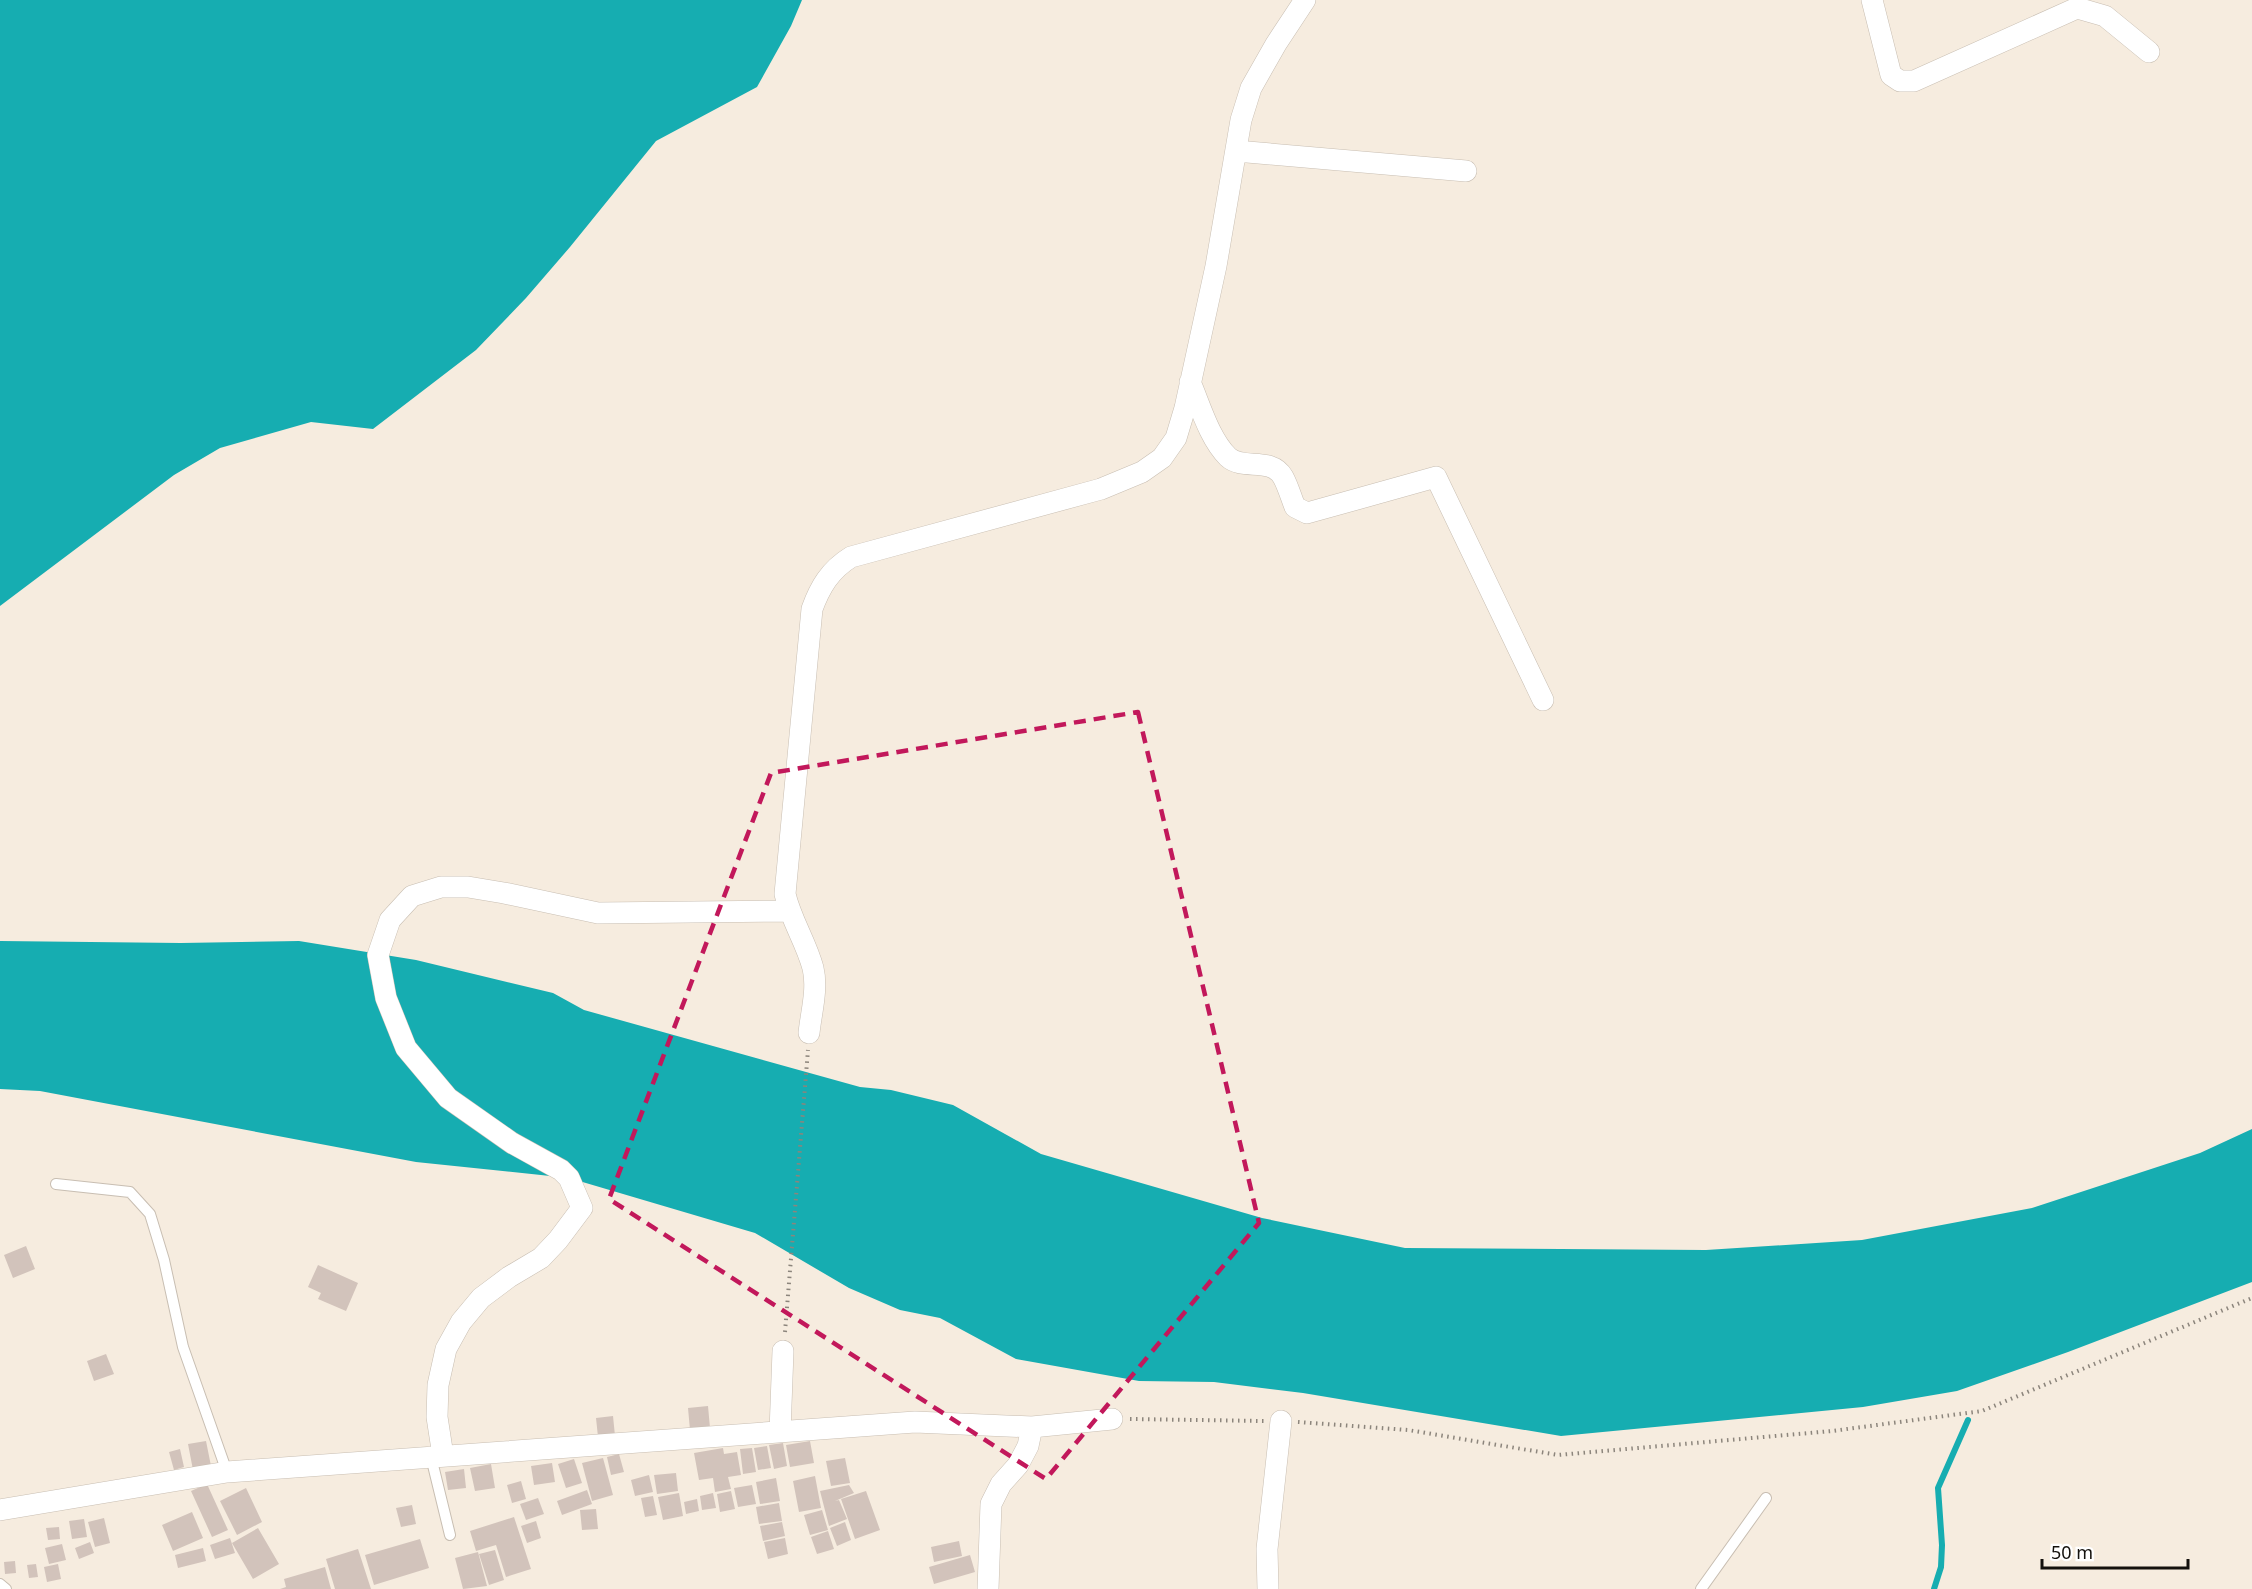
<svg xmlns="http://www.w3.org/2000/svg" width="2252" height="1589" viewBox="0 0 2252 1589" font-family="'Noto Sans',sans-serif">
<rect width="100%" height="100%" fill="#f6ecdf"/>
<path fill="#16adb1" d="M0,0H802L791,26L757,87L656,141L570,247L526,298L476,350L373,429L311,422L220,448L174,475L0,606Z
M0,941L181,943L299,941L416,960L553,993L584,1010L860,1087L891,1090L953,1105L1041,1154L1262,1218L1405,1248L1706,1250L1862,1240L2032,1208L2200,1153L2252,1129V1282L2068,1352L1957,1391L1863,1407L1561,1436L1303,1393L1214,1382L1139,1381L1016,1359L940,1318L900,1310L849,1288L755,1233L569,1178L416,1162L40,1091L0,1089Z"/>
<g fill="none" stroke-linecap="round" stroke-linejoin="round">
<path stroke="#16adb1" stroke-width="6" d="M1934,1589L1941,1567L1942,1545L1938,1488L1968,1420"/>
</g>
<path fill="#d2c3bb" d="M26,1246L35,1269L13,1278L4,1255Z
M318,1265L358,1283L346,1311L318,1299L321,1293L308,1287Z
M106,1354L114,1374L94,1381L87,1361Z
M708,1406L710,1428L690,1430L688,1408Z
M613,1416L615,1436L598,1437L596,1418Z
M206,1441L211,1466L193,1470L188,1444Z
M810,1441L814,1463L790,1467L786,1445Z
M783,1443L787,1466L774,1469L769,1445Z
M767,1446L771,1468L758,1470L754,1448Z
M723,1448L724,1454L737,1452L741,1475L728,1477L731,1489L715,1492L713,1478L699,1480L694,1453Z
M752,1448L756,1472L743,1474L740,1449Z
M180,1449L184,1467L174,1470L169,1452Z
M619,1454L624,1472L611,1475L607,1457Z
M603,1458L613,1495L592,1501L582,1463Z
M845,1458L850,1483L831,1486L826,1461Z
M574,1459L582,1483L566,1488L558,1464Z
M552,1463L555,1482L534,1485L531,1466Z
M491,1464L495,1488L475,1491L470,1468Z
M464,1469L466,1488L448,1490L445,1472Z
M676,1473L678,1491L657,1494L654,1475Z
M649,1475L653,1492L635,1496L631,1480Z
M815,1476L821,1508L799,1512L793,1481Z
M776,1478L780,1501L760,1504L756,1482Z
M521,1481L526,1499L512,1503L507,1485Z
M207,1484L228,1530L212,1537L191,1491Z
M752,1485L756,1504L738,1507L734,1488Z
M849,1485L854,1493L835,1501L839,1500L847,1519L829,1526L820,1491Z
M246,1488L262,1522L237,1535L220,1501Z
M587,1490L592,1504L562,1515L557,1501Z
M731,1491L735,1509L720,1512L717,1494Z
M866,1491L880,1530L855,1539L841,1499Z
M679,1493L683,1516L663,1520L658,1497Z
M713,1493L716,1508L702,1510L700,1496Z
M653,1496L657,1515L645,1517L641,1498Z
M538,1498L544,1514L526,1520L520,1504Z
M697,1499L699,1511L686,1514L684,1502Z
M779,1503L782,1521L759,1524L756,1507Z
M412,1505L416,1524L401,1527L396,1508Z
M596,1509L598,1529L582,1530L580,1510Z
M822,1510L828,1530L810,1535L804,1515Z
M192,1512L203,1538L173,1551L162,1525Z
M514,1517L531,1569L506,1577L496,1545L476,1551L470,1531Z
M104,1518L110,1543L95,1547L88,1522Z
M84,1519L87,1537L72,1539L69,1521Z
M536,1521L541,1538L527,1543L521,1526Z
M782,1522L785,1536L763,1541L760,1526Z
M845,1522L851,1540L837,1546L830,1528Z
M59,1527L60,1539L48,1540L46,1528Z
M258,1528L279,1564L253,1579L232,1543Z
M828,1531L834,1549L817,1554L811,1537Z
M230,1538L235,1553L215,1559L210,1545Z
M785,1538L788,1554L768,1559L764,1542Z
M420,1539L429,1568L374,1585L365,1555Z
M959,1541L962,1556L934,1562L931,1547Z
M90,1542L94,1553L79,1559L75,1548Z
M62,1544L66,1560L49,1564L45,1548Z
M203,1548L206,1561L178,1568L175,1555Z
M358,1549L371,1589H335L326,1559Z
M495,1550L504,1580L489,1585L479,1554Z
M478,1552L487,1586L463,1589L455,1558Z
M970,1555L975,1572L934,1584L929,1567Z
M15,1561L16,1573L5,1574L4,1562Z
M36,1564L38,1577L29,1578L27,1565Z
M58,1564L61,1579L47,1582L44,1567Z
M325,1567L331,1589H280L286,1587L284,1579Z"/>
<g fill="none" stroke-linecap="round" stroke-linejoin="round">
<g stroke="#c8beb2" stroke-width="12">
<path id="service" d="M56,1184L130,1192L150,1214L164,1260L183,1347L227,1472
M431,1457L450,1535
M0,1584L6,1589
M1701,1589L1766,1498"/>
</g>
<g stroke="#c8beb2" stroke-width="22">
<path id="minor" d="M1872,0L1891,75L1900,81H1914L2077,8L2105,16L2149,52
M1236,151L1466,171
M1190,382C1200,405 1209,438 1228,457C1243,471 1271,456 1283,477C1288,486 1291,497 1295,507L1307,513L1436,477L1543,700
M809,1033C811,1013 818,989 813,968C806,942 791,920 785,894L812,609C820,587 830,570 851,557L1101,489L1142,472L1162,458L1176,438L1185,408L1216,266L1241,120L1251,88L1276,44L1305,0
M780,1432L783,1351
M443,1456L437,1417L438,1385L446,1349L461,1322L481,1298L509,1277L541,1258L558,1240L582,1208L569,1178L561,1170L512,1143L448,1098L406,1048L386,998L378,955L390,920L412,896L441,887H468L504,893L598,913L789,911
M0,1510L227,1472L915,1422L1032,1427L1112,1419
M988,1589L991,1504L1001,1484L1018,1465L1028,1446L1032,1427
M1268,1589L1267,1549L1281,1421"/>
</g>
<path stroke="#8c857c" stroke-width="4" stroke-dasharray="1.5 4.5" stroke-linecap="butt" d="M785,1332L808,1050
M1130,1419L1264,1421
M1298,1422L1408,1430L1558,1455L1832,1431L1982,1411L2252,1298"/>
<use href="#service" stroke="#fff" stroke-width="10"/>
<use href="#minor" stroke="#fff" stroke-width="21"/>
</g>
<path fill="none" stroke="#c2185b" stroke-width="4.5" stroke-dasharray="12 8" stroke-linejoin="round" d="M1138,712L1259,1223L1046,1479L609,1199L771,773Z"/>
<path d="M2042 1559v9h146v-9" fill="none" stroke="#14110d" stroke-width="3"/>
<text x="2051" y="1559" font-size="18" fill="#14110d" stroke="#ffffff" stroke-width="4.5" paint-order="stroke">50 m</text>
</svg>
